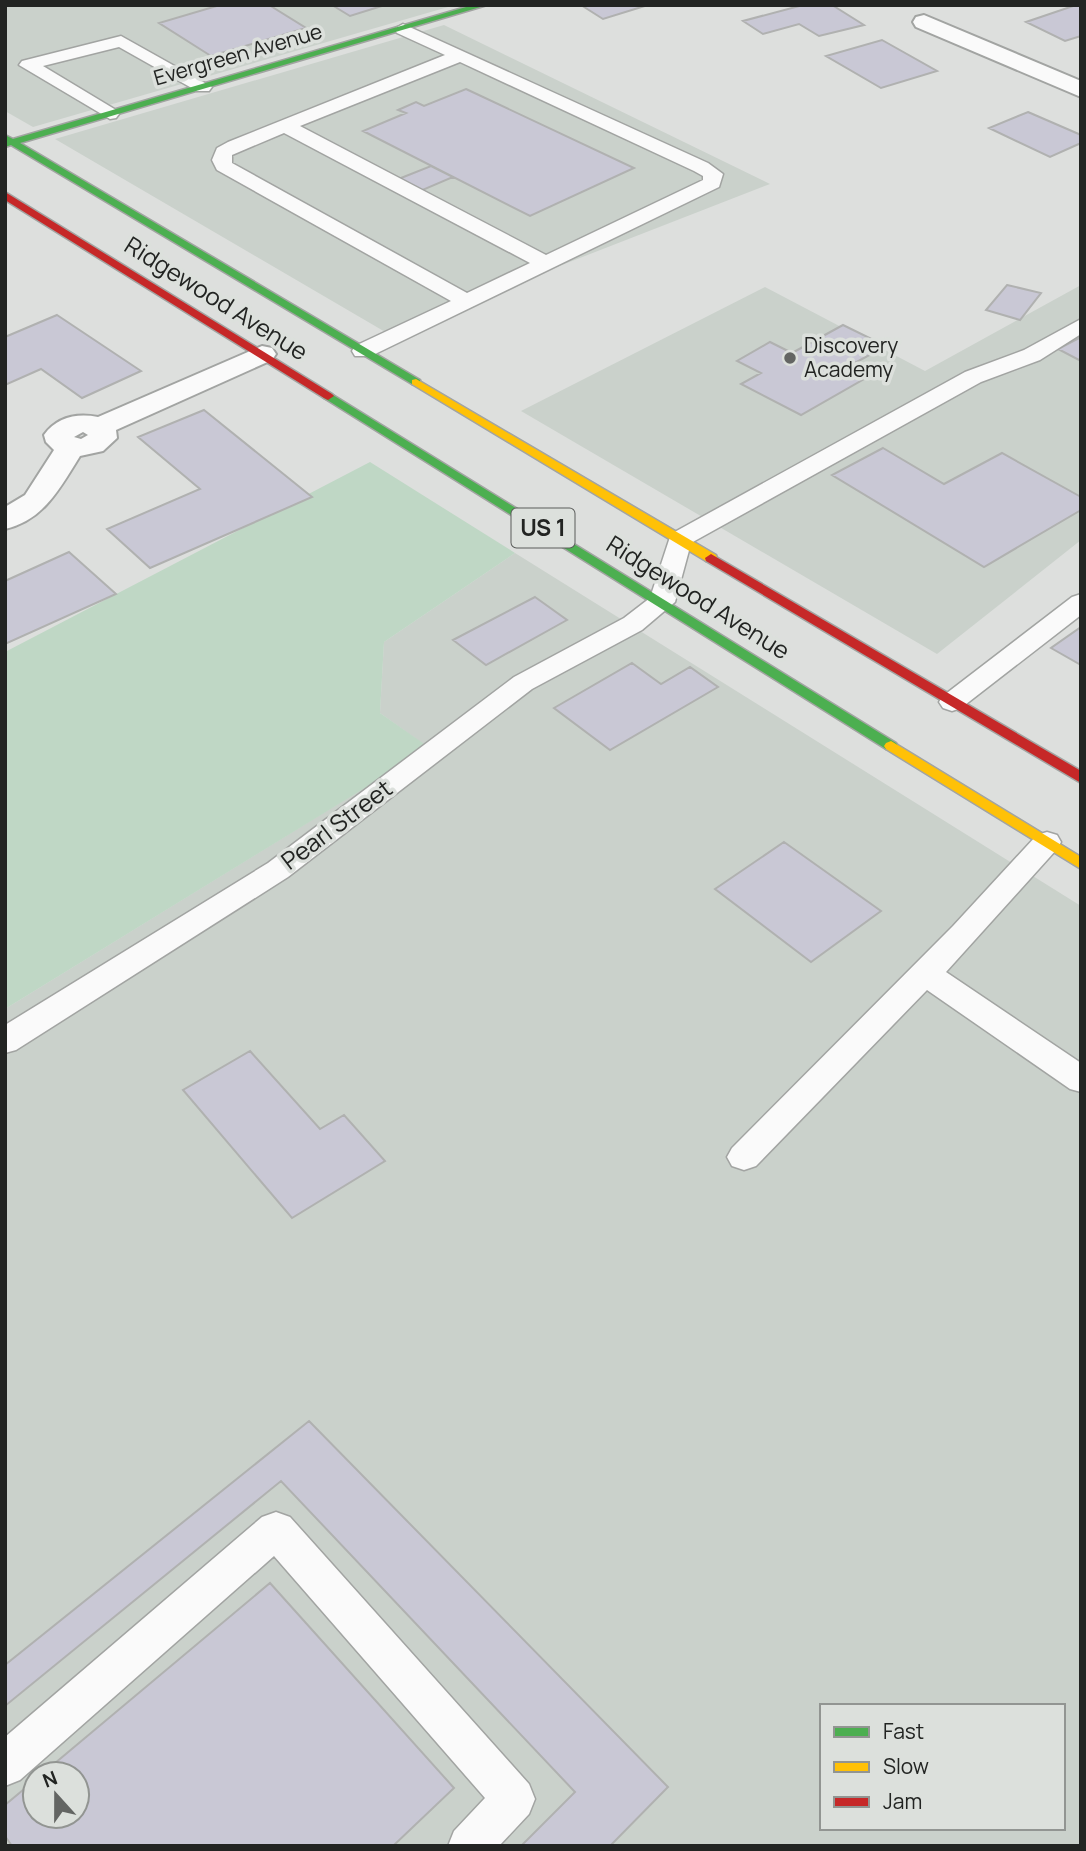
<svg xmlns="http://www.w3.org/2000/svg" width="1086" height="1851" viewBox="0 0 1086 1851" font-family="Manrope,sans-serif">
<rect width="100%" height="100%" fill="#dddfdd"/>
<path fill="#cad1cb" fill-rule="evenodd" d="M5,5H455L33,127L5,111Z
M444,25L770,184L387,333L55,139Z
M1081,285V540L937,654L521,411L765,287L925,371Z
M515,553L1081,906V1846H5V1009L429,748L380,713L384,642ZM822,1706H1063V1828H822ZM35,1774H77V1816H35Z"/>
<path fill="#bfd7c5" d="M370,462L515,553L384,642L380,713L430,748L5,1009V652Z"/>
<path fill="#c9c8d5" stroke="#b0b1b0" stroke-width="2" d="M220,5H269L306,28L211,56L159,23Z
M332,5H385L350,16Z
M581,5H648L603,19Z
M803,5H832L864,25L819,36L799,24L763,34L743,21Z
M1076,5H1081V36L1065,41L1026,22Z
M882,40L937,71L881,88L826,56Z
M466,89L634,168L530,216L363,131L406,113L398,110L416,102L424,106Z
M1028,112L1081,135V143L1050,157L989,128Z
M431,166L453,177L418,192L396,180Z
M1007,285L1041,293L1020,320L986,310Z
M57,315L141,371L82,398L41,369L5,385V337Z
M843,325L886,346L851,365L871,375L801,415L741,384L761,373L737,361L770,342L792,353Z
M1081,337V361L1058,349Z
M204,410L312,497L150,568L107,529L200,489L138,437Z
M883,448L944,484L1002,453L1081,497V510L984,567L832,475Z
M69,552L116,594L5,644V581Z
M535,597L567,620L486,665L453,640Z
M1081,627V665L1051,648Z
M632,663L661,684L690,667L718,687L610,750L554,708Z
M784,842L881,911L811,962L715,889Z
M250,1051L320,1129L344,1115L385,1161L292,1218L183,1090Z
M309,1421L668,1787L610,1846H521L575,1792L281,1481L5,1706V1665Z
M270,1583L454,1788L393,1846H12L5,1836V1805L35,1780V1816H77V1774H42Z"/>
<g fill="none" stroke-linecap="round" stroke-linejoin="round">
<g stroke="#a2a4a2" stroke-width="3">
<path id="lane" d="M403,24L708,163L723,174L719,187L371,356H355L352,351L355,346L451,301L217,170L212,160L217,148L228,142L445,55L397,33L394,29ZM460,62L694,171L703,176V180L546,255L300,126ZM284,133L530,263L467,293L232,163V155Z
M121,36L212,87L209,91H197L119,47L43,66L116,110L119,114L116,118L110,119L19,65L22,61Z
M1081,319V334L1040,360L981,382L691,543L675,602L642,630L532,689L288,877L16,1050L5,1053V1025L268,863L514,677L624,618L650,598L671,534L965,372L1024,350Z
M1081,594V615L961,708L952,711L943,708L939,702L943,696L1072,597Z
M1047,832L1057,835L1061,842L1057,849L946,972L1081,1063V1092L1070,1089L927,990L756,1166L744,1170L732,1166L727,1157L732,1148L953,926L1037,835Z
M276,1512L290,1517L529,1784L535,1799L529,1814L499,1846H448L454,1831L485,1798L274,1556L20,1780L5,1786V1737L262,1517Z"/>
</g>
<g stroke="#a2a4a2" stroke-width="4">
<path id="street" d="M924,15L1081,81V97L916,27L913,22L916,17Z
M262,346L272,348L276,354L272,360L116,430L117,438L103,451L80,456C60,488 44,520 5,529V507L25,495L54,450L46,442L44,435C57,417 77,413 98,417ZM83,432L88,435L81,439L74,437Z"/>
</g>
<g stroke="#a2a4a2" stroke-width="3">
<path id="fast" d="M473,5H487L20,143L420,380V384H412L11,145L5,147V135L13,139Z
M328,392L896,743L898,746L896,749H886L324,398L322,396Z"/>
</g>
<g stroke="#a2a4a2" stroke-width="3">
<path id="slow" d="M416,379L716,555L717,558L711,562L706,561L412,384V380Z
M891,741L1081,857V869L886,749L884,746L886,743Z"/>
</g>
<g stroke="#a2a4a2" stroke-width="3">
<path id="jam" d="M5,192L332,394L334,396L328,400L324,398L5,200Z
M711,554L1081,771V783L706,561L705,558Z"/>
</g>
<use href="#lane" fill="#fafafa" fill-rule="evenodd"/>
<use href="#street" fill="#fafafa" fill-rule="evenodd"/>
<use href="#fast" fill="#4caf50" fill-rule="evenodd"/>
<use href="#slow" fill="#ffc107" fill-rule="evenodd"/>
<use href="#jam" fill="#c62828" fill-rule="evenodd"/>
</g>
<circle fill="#636563" stroke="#dce0dc" stroke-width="2.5" cx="790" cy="358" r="7"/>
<g text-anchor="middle" stroke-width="7" stroke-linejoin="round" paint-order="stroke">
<g font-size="21" fill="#222422" stroke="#dce0dc">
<text transform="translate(238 55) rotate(-16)" y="7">Evergreen Avenue</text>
</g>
<g font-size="21" fill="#222422" stroke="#dce0dc" text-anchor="start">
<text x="804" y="353">Discovery<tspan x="804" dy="24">Academy</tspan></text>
</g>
<rect fill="#dce0dc" stroke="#5a5c5a" stroke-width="2" x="511.5" y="508.5" width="63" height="39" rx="5"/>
<g font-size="23" font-weight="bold" fill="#222422">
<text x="543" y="536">US 1</text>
</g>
<g font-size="24" fill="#222422" stroke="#dce0dc">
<text transform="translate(216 299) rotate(32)" y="8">Ridgewood Avenue</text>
<text transform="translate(698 598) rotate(32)" y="8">Ridgewood Avenue</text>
<text transform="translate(337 825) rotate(-37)" y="8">Pearl Street</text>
</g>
</g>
<rect width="1086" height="1851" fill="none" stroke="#222422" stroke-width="14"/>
<rect x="820" y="1704" width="245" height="126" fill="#dce0dc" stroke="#929592" stroke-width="2"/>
<rect x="834" y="1727" width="35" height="10" fill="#4caf50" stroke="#929592" stroke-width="2"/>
<text x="883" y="1739" font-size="21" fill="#222422">Fast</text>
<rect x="834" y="1762" width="35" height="10" fill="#ffc107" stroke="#929592" stroke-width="2"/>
<text x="883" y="1774" font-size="21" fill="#222422">Slow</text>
<rect x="834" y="1797" width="35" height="10" fill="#c62828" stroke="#929592" stroke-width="2"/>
<text x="883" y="1809" font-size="21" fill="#222422">Jam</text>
<g transform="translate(56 1795) rotate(339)"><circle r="33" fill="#dce0dc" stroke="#929592" stroke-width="2"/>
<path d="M0-5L12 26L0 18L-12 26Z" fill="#636563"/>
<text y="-10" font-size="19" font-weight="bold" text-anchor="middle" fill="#222422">N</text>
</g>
</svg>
